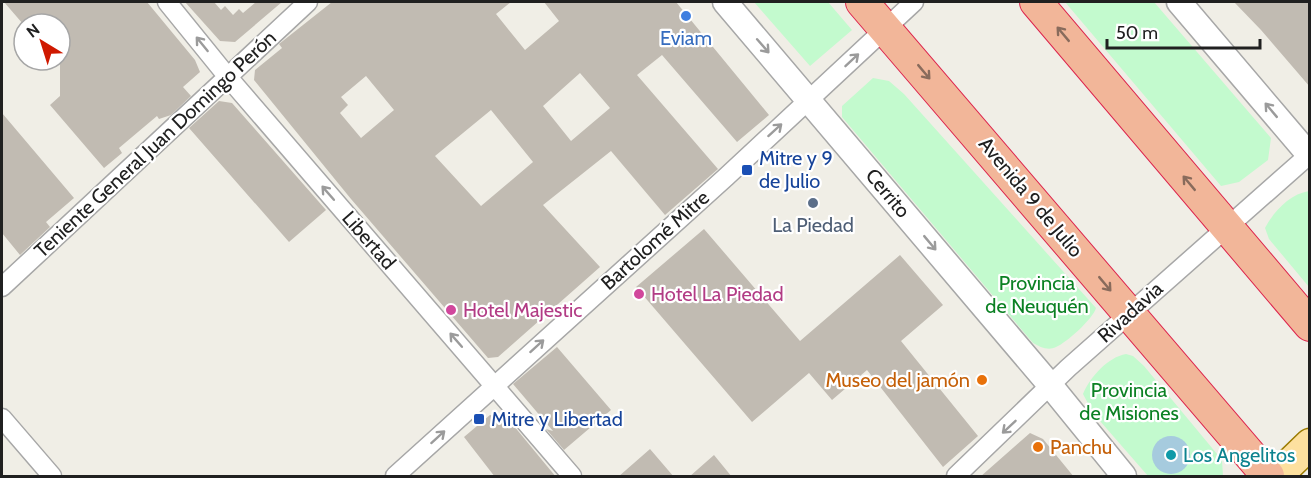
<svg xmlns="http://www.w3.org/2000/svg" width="1311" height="478" viewBox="0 0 1311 478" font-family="Cabin,sans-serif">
<rect width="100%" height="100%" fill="#f0eee6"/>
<path fill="#c3face" d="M754,2H828L852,30L810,66Z
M1065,2H1154L1271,138L1268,160L1239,182L1221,186Z
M873,78L889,81L904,94L1096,308C1093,319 1066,343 1056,347C1048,351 1040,347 1033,343L842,117V106Z
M1309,191H1310L1309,287L1269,239L1265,228C1274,211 1290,194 1309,191Z
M1126,354L1133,356L1144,366L1222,460L1223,476H1148L1093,413L1083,394C1090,377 1108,357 1126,354Z"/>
<path fill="#a6cbde" d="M1152 455a19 19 0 1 1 38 0a19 19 0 1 1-38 0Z"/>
<path fill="#c1bbb2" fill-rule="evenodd" d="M4,2H147L195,60L200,72L183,87L191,96L171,115L159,119L157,116L119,148L122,153L104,168L50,105L60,96V24H23Z
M185,2H214L221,10L225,6L233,15L239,9L243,13L256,2H282L235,42L220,41Z
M332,2H511L496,14L525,50L559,21L544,2H676L769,115L737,142L662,55L637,75L718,169L665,215L611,151L543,205L600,267L498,357L488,358L351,199L254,80L255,70L282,48L279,44ZM580,73L610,108L571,141L543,106ZM366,76L394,110L361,138L340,113L348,105L341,97ZM491,110L533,162L481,206L435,156Z
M1234,2H1310V87L1261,30Z
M219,101L232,103L326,210L289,242L189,128Z
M2,113L74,198L46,222L50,227L20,255L2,233Z
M704,229L800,341L900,255L943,305L901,341L978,436L943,467L867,370L832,400L809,373L752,422L636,287Z
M557,347L611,410L564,450L546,429L553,431L513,384Z
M490,415L509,420L556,477H495L464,437Z
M1030,433L1043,439L1074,477H980Z
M650,449L674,477H618Z
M714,455L732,477H689Z"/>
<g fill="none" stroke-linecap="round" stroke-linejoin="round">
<g stroke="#a7a7a7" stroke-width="21">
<path id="minor" d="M167,2L227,76L572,476
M2,287L308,2
M2,418L52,476
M395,476L726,177L914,2
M956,476L1068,368L1310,154"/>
</g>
<g stroke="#a7a7a7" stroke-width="27">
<path id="tertiary" d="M725,2L1050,385L1124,476
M1179,2L1310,156"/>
</g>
<g stroke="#9b7b00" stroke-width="33">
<path id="primary" d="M1277,476L1310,444"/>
</g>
<g stroke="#dd244d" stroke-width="34">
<path id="trunk" d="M862,2L1268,476
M1036,2L1310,325"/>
</g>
<use href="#minor" stroke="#fff" stroke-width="18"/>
<use href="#tertiary" stroke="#fff" stroke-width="24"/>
<use href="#primary" stroke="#fde09f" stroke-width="30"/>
<use href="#trunk" stroke="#f2b699" stroke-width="32"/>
</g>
<defs><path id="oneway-shaft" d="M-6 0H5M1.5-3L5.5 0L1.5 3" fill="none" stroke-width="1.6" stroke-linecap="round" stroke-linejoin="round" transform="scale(1.5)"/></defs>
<g stroke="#896b5c">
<use href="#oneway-shaft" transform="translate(1063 34) rotate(-130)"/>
<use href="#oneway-shaft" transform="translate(924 72) rotate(50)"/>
<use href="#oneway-shaft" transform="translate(1189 183) rotate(-130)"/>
<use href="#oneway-shaft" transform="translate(1105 284) rotate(50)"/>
</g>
<g stroke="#9b9b9b">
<use href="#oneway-shaft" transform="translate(202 44) rotate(-129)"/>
<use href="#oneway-shaft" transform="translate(763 46) rotate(49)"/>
<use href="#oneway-shaft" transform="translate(852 60) rotate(-43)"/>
<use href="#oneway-shaft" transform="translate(1271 110) rotate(-130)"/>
<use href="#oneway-shaft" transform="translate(775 130) rotate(-42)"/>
<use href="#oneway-shaft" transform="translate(328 193) rotate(-131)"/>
<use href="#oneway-shaft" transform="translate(930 243) rotate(50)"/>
<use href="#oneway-shaft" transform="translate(456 340) rotate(-131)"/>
<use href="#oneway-shaft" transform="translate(537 346) rotate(-42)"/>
<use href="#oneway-shaft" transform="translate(1009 427) rotate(137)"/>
<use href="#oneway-shaft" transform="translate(438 437) rotate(-42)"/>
</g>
<circle fill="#3f7fe0" stroke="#fff" stroke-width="2" cx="686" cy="16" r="6"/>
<g fill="#1a4fb4" stroke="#fff" stroke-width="2">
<rect x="741" y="164" width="12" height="12" rx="3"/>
<rect x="473" y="413" width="12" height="12" rx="3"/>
</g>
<circle fill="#5c6f8a" stroke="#fff" stroke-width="2" cx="813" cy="203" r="6"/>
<g fill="#d1479c" stroke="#fff" stroke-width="2">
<circle cx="639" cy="294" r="6"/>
<circle cx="451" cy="310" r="6"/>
</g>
<g fill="#e8710a" stroke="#fff" stroke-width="2">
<circle cx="982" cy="380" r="6"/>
<circle cx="1038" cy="447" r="6"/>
</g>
<circle fill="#0f9aa8" stroke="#fff" stroke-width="2" cx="1171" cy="455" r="6"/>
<g text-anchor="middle" stroke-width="4.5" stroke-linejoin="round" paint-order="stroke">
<g font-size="20" fill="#366cbe" stroke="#fff">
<text x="686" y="45">Eviam</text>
</g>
<g font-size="20" fill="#202020" stroke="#fff">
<text transform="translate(155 144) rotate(-43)" y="7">Teniente General Juan Domingo Perón</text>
<text transform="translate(888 193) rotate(50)" y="7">Cerrito</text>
<text transform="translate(1031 197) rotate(50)" y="7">Avenida 9 de Julio</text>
<text transform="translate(369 240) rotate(49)" y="7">Libertad</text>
<text transform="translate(655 240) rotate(-42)" y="7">Bartolomé Mitre</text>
<text transform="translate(1130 312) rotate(-42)" y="7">Rivadavia</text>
</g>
<g font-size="20" fill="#164399" stroke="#fff" text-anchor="start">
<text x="759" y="165">Mitre y 9<tspan x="759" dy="23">de Julio</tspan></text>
<text x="491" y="426">Mitre y Libertad</text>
</g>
<g font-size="20" fill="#4e5e75" stroke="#fff">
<text x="813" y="232">La Piedad</text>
</g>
<g font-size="20" fill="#0b8123" stroke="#fff">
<text x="1037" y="290">Provincia<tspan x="1037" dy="23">de Neuquén</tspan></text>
<text x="1129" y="397">Provincia<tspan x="1129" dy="23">de Misiones</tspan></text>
</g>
<g font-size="20" fill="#b23c85" stroke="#fff" text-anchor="start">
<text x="651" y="301">Hotel La Piedad</text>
<text x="463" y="317">Hotel Majestic</text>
</g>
<g font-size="20" fill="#c56008" stroke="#fff" text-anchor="end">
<text x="970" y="387">Museo del jamón</text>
<text x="1050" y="454" text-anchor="start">Panchu</text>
</g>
<g font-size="20" fill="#0d838f" stroke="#fff" text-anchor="start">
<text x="1183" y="462">Los Angelitos</text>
</g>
</g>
<rect width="1311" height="478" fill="none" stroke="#202020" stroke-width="6"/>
<g transform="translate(42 42) rotate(322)"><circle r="28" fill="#ffffff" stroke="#a6a6a6" stroke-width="1.5"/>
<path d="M0-4.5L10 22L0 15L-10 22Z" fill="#cf1900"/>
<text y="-9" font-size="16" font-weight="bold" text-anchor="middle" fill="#202020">N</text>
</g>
<path d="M1107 39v9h153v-9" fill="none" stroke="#202020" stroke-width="3"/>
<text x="1116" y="39" font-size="18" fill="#202020" stroke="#ffffff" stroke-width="4.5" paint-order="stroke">50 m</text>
</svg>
